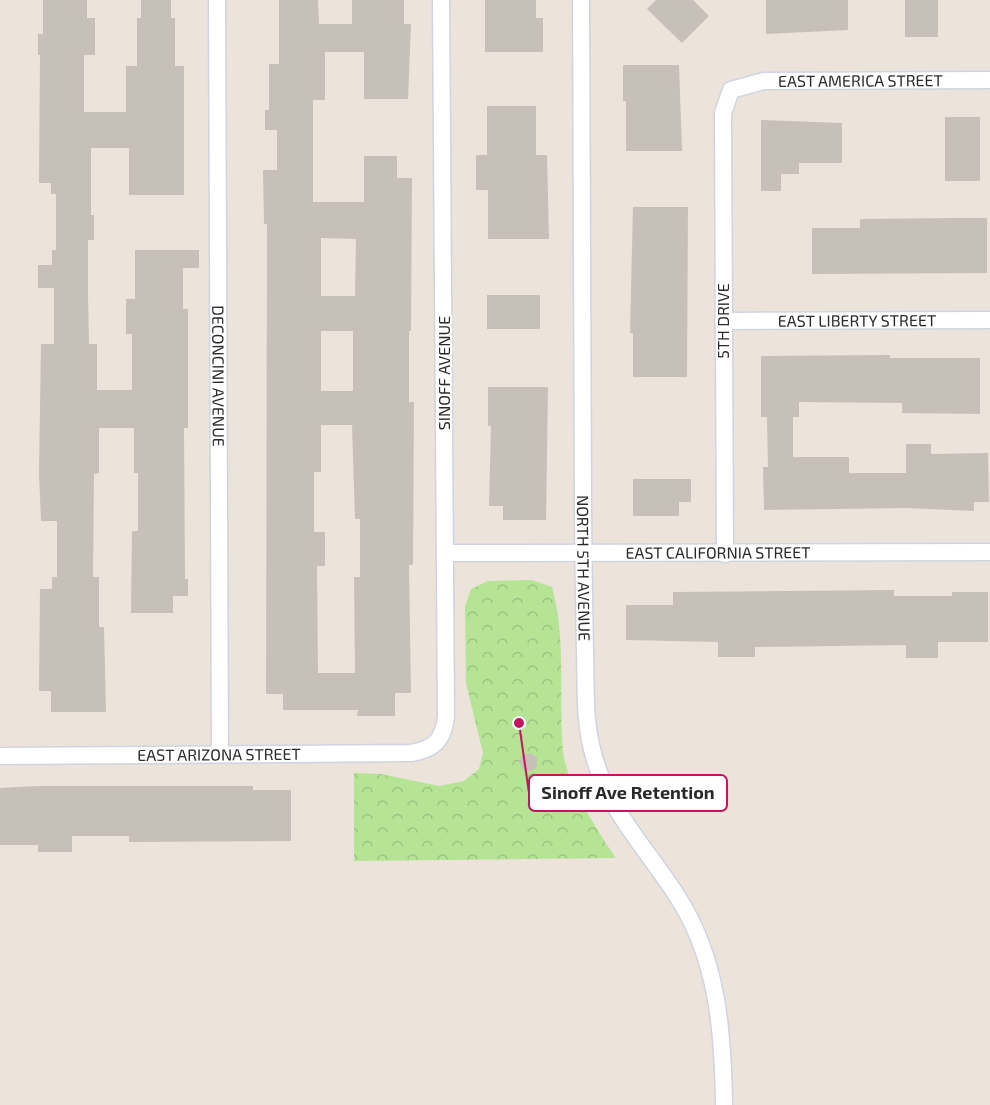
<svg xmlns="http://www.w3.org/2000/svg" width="990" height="1105" viewBox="0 0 990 1105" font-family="'Exo 2',sans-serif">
<defs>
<pattern id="park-crowns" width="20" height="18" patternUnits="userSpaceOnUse" patternTransform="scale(1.5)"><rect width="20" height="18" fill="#b4e494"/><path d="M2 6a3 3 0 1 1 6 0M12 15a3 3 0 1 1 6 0" fill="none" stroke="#9bc480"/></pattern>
</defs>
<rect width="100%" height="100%" fill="#ece3da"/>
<path fill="url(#park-crowns)" d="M532,580L552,587C567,641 558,697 563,752C567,784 598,832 616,858L354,861V773L381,774L439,786L464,781L479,769L483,753L466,683L465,606L471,589L488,581Z"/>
<path fill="#c7c0b9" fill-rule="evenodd" d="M43,0H87V18H95V55H84V112H126V66H137V18H141V0H171V18H175V66H184V195H129V148H91V215H94V240H88V296L89,344H97V390H132V334H126V299H135V250H199V268H183V309H188V428H184L185,579H188V596H173V613H131L132,531H138V473H134V428H99V473L94,474L93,577H99V627H104L106,712H51V691H39L40,589H52V577H57V521H41L39,474L41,344H54V288H38V265H52V250H56V194H51V183H39L40,55H38V34H43Z
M279,0H318L319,24H352V0H404V24H411L408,99H364V52H325V100H313V202H364V156H397V178H412L411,331H409V402H414L413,565H409L411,693H395V716H357L358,710H283V694H266L267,224H264L263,170H277V130H265V110H269V64H279ZM321,238L356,239L355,296H321ZM321,331H353V391H321ZM321,425H352L355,519H360V577H354L355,673H318L317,566H325V532H314V472H321Z
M485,0H536V18H543V52H485Z
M656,0H693L709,16L682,43L647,9Z
M766,0H848V30L766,34Z
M905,0H938V37H905Z
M623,65H679L682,151H626V101H623Z
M487,106H536V155H547L549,239H488V190H476V155H487Z
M945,117H980V181H945Z
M761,120L842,123V163H799V174H781V191H761Z
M633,207H688L687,377H633V333H630Z
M954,218H987V273L812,274V228H860V219Z
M487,295H540V329H487Z
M890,355V358H980V414L902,413V403L799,402V417H793V457H849V473H906V444H931V454L988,453L989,502H974V511L906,508L764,510L763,467H768L767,417H761V356Z
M488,387H548L546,520H503V506H489L491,426H488Z
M633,479H691V502H679V516H633Z
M894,590V596H952V592H988V642H938V658H906V645L755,647V657H718V642L626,640V605H673V592Z
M531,753L537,758V767L531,771L523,770L519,762L523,755Z
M38,786H253V790H291V841L129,842V836H72V852H38V845H0V788Z"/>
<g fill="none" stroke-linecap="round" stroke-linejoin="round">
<g stroke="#cfd4e2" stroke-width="19">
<g id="minor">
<path id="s1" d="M217,0L220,754"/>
<path id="s2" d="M581,0C581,166 582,332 583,498C583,549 584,601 585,652C586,684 584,718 592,749C606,809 645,846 677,896C718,959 723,1032 724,1105"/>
<path id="s3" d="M723,321L990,320"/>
<path id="s4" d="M445,553L990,552"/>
<path id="s5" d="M725,554L723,113L731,90L764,81L990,80"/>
<path id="s6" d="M0,756L411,753C434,749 443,741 446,717L441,0"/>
</g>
</g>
<use href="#minor" stroke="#fff" stroke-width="16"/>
</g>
<g text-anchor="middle" stroke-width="4.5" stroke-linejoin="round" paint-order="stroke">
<g font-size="16" fill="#292929" stroke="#fff">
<text dy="6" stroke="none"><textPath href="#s5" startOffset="596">EAST AMERICA STREET</textPath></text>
<text transform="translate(723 321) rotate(-90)" y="6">5TH DRIVE</text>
<text dy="6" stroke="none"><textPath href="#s3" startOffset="134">EAST LIBERTY STREET</textPath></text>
<text transform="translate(444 373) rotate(-90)" y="6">SINOFF AVENUE</text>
<text dy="6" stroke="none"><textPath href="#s1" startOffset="376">DECONCINI AVENUE</textPath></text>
<text dy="6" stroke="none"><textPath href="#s4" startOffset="273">EAST CALIFORNIA STREET</textPath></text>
<text dy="6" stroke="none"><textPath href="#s2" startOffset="568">NORTH 5TH AVENUE</textPath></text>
<text dy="6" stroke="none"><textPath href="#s6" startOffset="219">EAST ARIZONA STREET</textPath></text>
</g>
</g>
<path fill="none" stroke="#c2185b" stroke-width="2" d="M519 723L529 793"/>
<circle fill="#c2185b" stroke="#fff" stroke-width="2" cx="519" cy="723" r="6"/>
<rect fill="#fff" stroke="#c2185b" stroke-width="2" x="529" y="775" width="198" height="36" rx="6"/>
<g font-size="18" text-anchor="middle" font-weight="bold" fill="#292929">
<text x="628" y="799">Sinoff Ave Retention</text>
</g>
</svg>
